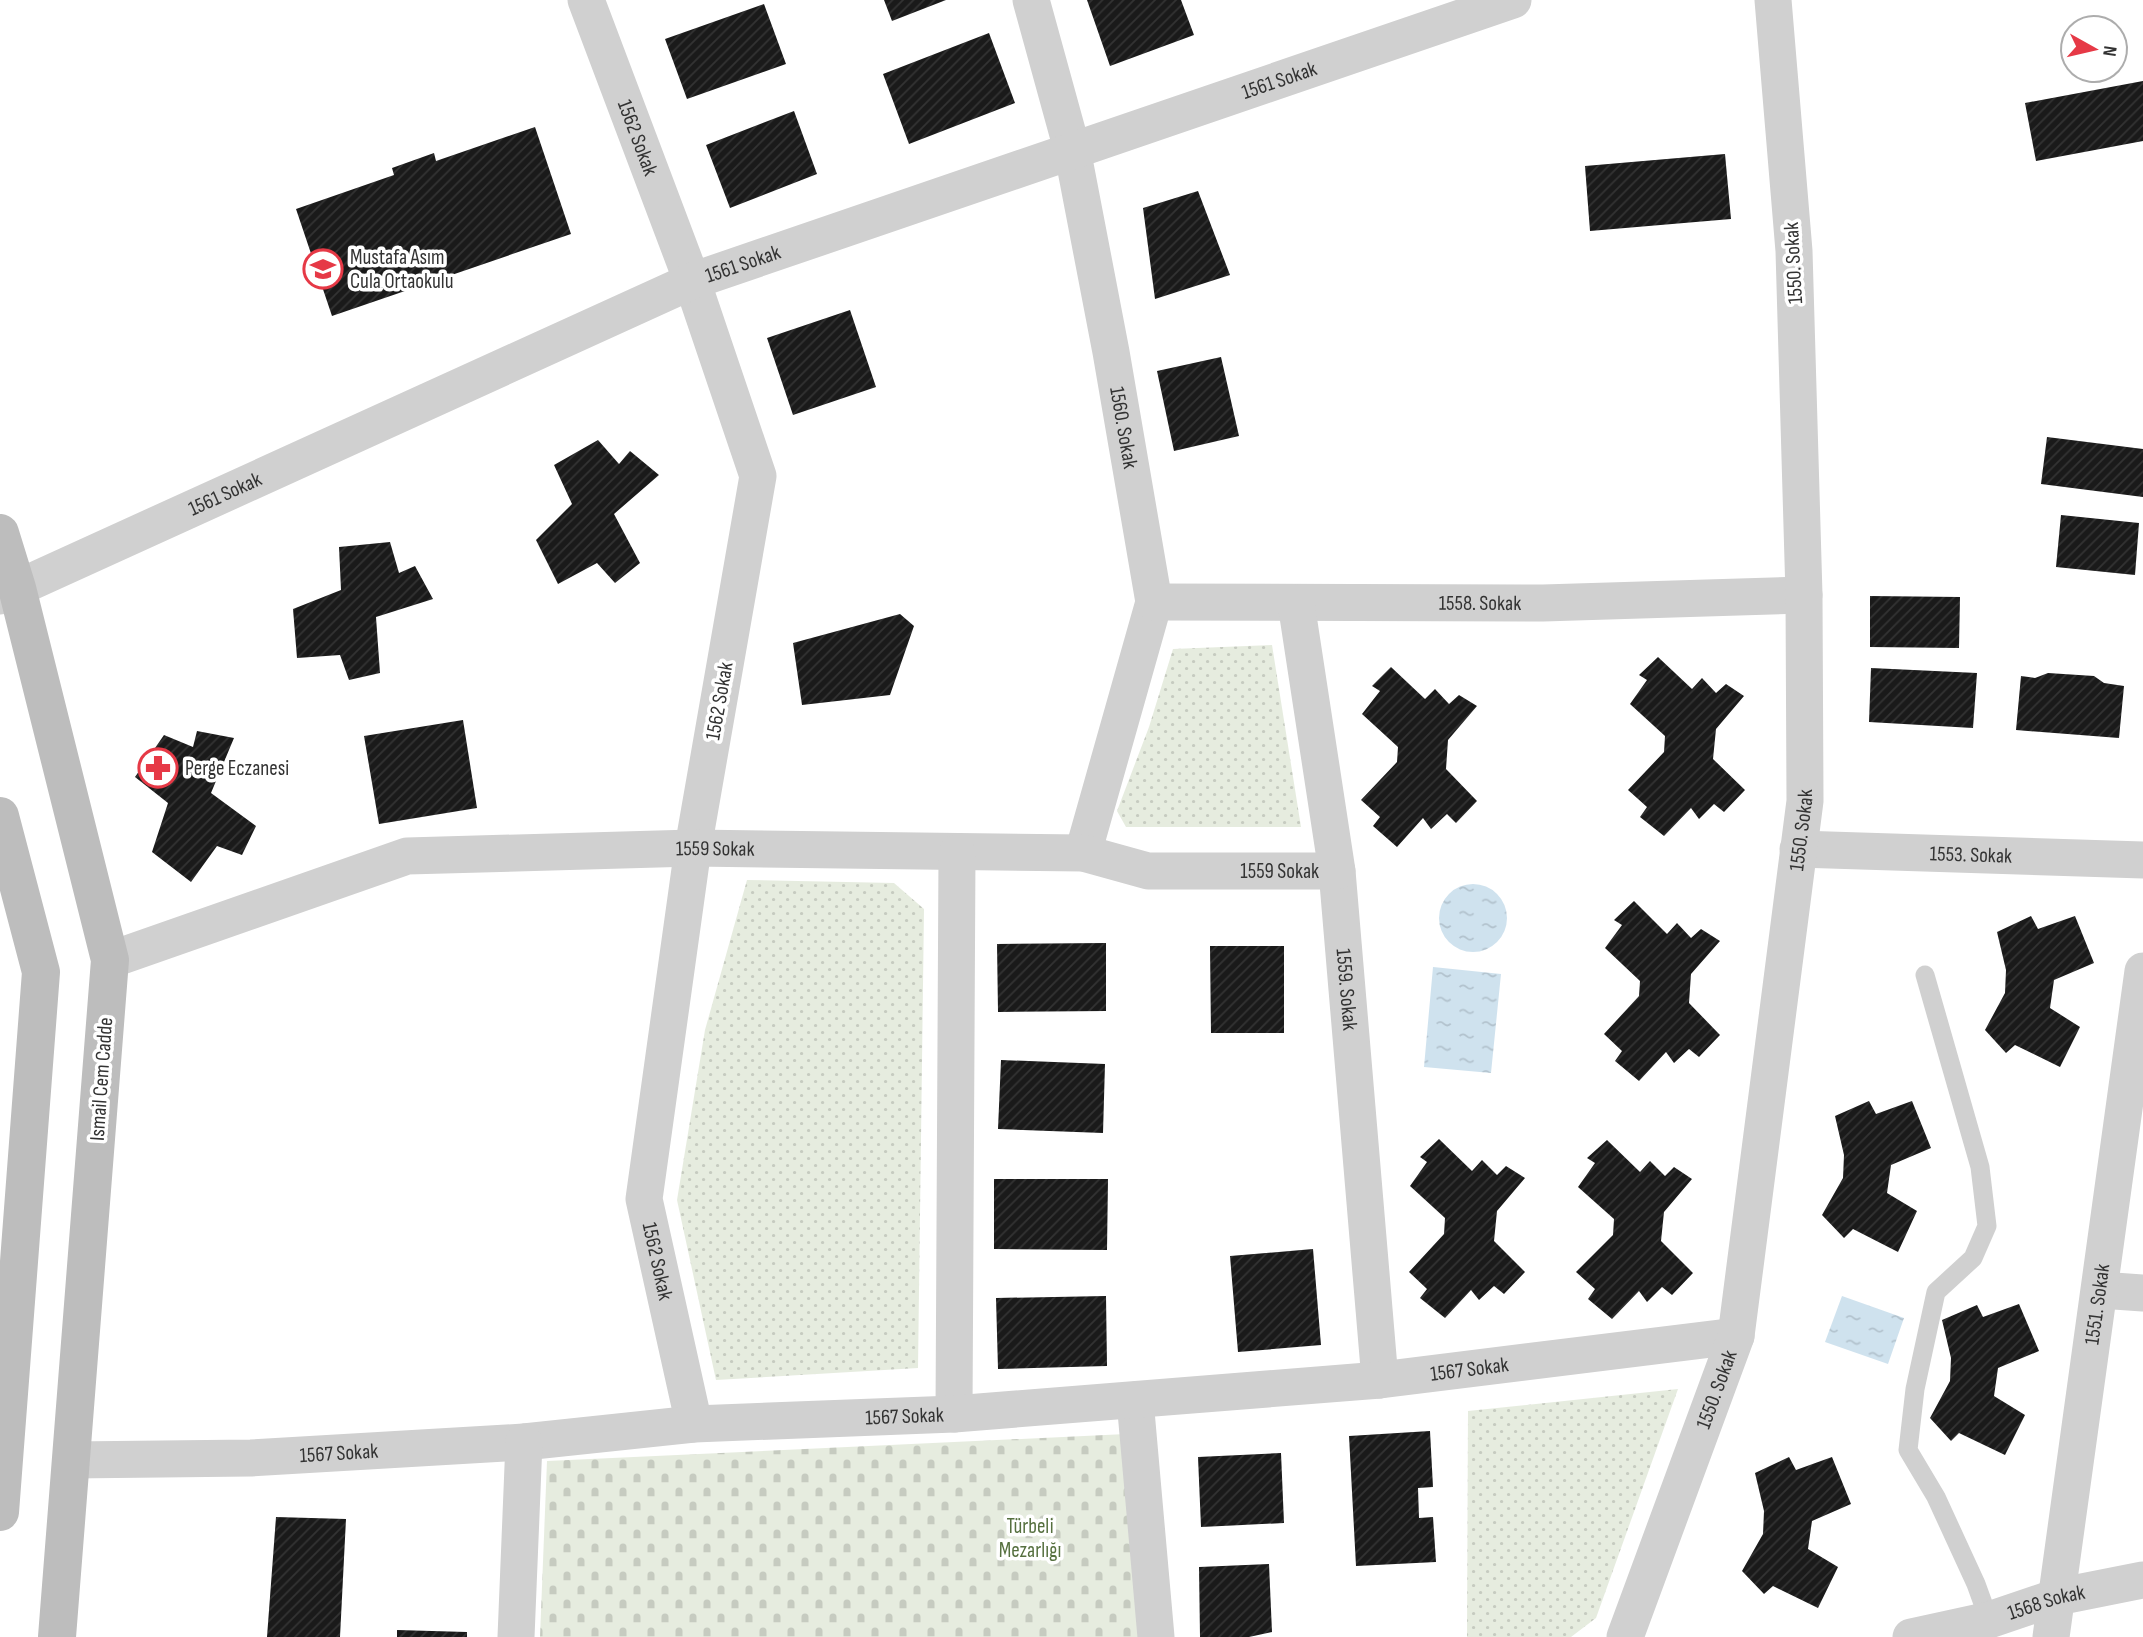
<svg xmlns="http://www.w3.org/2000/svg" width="2143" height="1637" viewBox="0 0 2143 1637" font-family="'Sofia Sans Condensed',sans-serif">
<defs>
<pattern id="grass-dots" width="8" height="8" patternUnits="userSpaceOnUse" patternTransform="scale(1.75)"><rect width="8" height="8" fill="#e6ecdf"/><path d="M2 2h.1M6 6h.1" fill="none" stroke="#c6cbc0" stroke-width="1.8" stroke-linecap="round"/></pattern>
<pattern id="cemetery-stones" width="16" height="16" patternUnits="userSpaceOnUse" patternTransform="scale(1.75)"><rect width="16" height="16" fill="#e6ecdf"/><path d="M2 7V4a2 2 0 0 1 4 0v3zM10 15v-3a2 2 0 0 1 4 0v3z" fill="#c6cbc0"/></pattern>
<pattern id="water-ripples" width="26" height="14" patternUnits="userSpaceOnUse" patternTransform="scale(1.75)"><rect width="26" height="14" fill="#cfe2ee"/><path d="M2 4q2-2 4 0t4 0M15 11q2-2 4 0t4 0" fill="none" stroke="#b2c2cd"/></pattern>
<pattern id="building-hatch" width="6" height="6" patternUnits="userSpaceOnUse" patternTransform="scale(1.75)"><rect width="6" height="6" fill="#1a1a1a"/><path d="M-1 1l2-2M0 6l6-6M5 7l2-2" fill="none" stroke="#333"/></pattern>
</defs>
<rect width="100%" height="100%" fill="#fff"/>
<path fill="url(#grass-dots)" d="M1272,645L1301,827H1126L1117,811L1149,727L1173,649Z
M747,880L894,883L924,909L918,1368L716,1380L677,1200L705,1030Z
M1678,1389L1596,1618L1571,1637H1467L1468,1411Z"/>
<path fill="url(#cemetery-stones)" d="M1126,1434L1141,1637H540L547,1461Z"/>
<path fill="url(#water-ripples)" d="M1439 918a34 34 0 1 1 68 0a34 34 0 1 1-68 0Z
M1433,967L1501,974L1491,1073L1424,1067Z
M1842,1296L1904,1318L1888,1364L1825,1342Z"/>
<path fill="url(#building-hatch)" d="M884,0H946L892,21Z
M1087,0H1181L1194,35L1110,66Z
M764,4L786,64L687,99L665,39Z
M989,33L1015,103L909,144L883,74Z
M2143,81V141L2036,161L2025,103Z
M794,111L817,174L730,208L706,145Z
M535,127L571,234L332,316L296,209L394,175L392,168L434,153L436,161Z
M1725,154L1731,219L1590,231L1585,166Z
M1198,191L1230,275L1155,299L1143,208Z
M850,310L876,387L793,415L767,338Z
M1221,357L1239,436L1174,451L1157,371Z
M2047,437L2143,449V497L2041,484Z
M598,440L619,464L630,451L659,475L614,514L640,563L615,583L597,563L558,584L536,540L572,504L554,465Z
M2061,515L2139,523L2135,575L2056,567Z
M390,542L399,573L415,566L433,599L376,617L380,673L349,680L340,655L297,658L293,609L341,590L339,547Z
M1870,596L1960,597L1959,648L1870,647Z
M900,614L914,626L890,695L802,705L793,643Z
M1658,657L1692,689L1702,678L1716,693L1726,684L1744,696L1716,729L1713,759L1745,790L1724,812L1714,804L1699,819L1691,808L1664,836L1640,817L1647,807L1628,790L1664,752L1665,736L1630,704L1647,680L1639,675Z
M1391,667L1425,699L1435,689L1449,704L1459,695L1477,706L1448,740L1446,769L1477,801L1456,823L1447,814L1431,829L1423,818L1397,847L1373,826L1380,817L1361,800L1397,762L1398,747L1362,714L1380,691L1372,686Z
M1871,668L1977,673L1973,728L1869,722Z
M2048,673L2094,676L2104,683L2124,686L2119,738L2016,730L2021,676L2035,678Z
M463,720L477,808L379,824L364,736Z
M197,731L234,738L211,793L256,826L242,855L217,846L191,882L152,852L168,803L135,777L164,735L193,747Z
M1634,901L1667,934L1677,923L1691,938L1701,929L1720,941L1691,974L1689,1003L1720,1035L1699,1057L1689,1049L1674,1063L1666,1052L1639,1081L1615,1061L1622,1051L1604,1034L1639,996L1640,981L1605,948L1622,925L1614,920Z
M2031,916L2038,929L2075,916L2094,963L2054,980L2050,1008L2080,1027L2060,1067L2015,1045L2006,1053L1985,1030L2005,993L2006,970L1997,932Z
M1106,943V1011L998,1012L997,944Z
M1210,946H1284V1033H1211Z
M1001,1060L1105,1064L1103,1133L998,1129Z
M1869,1101L1876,1114L1912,1101L1931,1148L1891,1165L1887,1193L1917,1211L1898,1252L1853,1229L1844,1238L1822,1215L1843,1178L1844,1155L1835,1116Z
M1439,1139L1472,1171L1482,1160L1497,1175L1506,1166L1525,1178L1497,1211L1494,1241L1525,1272L1504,1294L1494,1286L1479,1300L1471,1290L1445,1318L1420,1298L1427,1289L1409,1272L1444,1234L1445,1218L1410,1186L1427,1162L1420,1157Z
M1607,1140L1640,1172L1650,1161L1665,1176L1674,1167L1692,1179L1664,1212L1661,1241L1693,1273L1672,1295L1662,1287L1647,1302L1639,1291L1612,1319L1588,1299L1595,1289L1576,1272L1613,1235L1614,1219L1578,1187L1595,1163L1587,1158Z
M994,1179H1108L1107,1250L994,1249Z
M1313,1249L1321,1345L1238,1352L1230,1256Z
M1106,1296L1107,1366L998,1369L996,1298Z
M2019,1304L2039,1351L1998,1368L1994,1396L2025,1415L2005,1455L1959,1433L1951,1441L1930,1418L1950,1381L1951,1358L1942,1320L1977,1305L1983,1317Z
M1430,1431L1433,1487L1418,1488L1419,1518L1433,1517L1436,1562L1356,1566L1349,1436Z
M1281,1453L1284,1523L1201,1527L1198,1457Z
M1789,1457L1796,1470L1832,1457L1851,1504L1812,1521L1808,1549L1838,1567L1818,1608L1773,1586L1764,1594L1742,1571L1763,1534L1764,1511L1755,1473Z
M276,1517L346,1519L340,1637H267Z
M1269,1564L1272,1632L1249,1637H1200L1199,1567Z
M397,1630L467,1632V1637H397Z"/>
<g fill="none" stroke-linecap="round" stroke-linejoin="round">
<path stroke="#d0d0d0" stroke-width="19" d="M1925,975L1980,1167L1987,1226L1973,1258L1936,1292L1915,1389L1908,1450L1936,1497L1976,1584L1989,1620"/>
<g stroke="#d0d0d0" stroke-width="37">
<path id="s1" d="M586,0L692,281L758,476L693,848L644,1199L694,1424"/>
<path id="s2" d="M1031,0L1072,149L1111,352L1154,602L1083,853"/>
<path id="s3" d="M0,596L692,281L1513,0"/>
<path id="s4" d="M1154,602L1543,603L1804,595"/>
<path id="s5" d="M1296,603L1337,871L1380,1380"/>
<path id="s6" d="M1798,849L2143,860"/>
<path id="s7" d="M110,960L407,856L693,848L1083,853L1148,871H1337"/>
<path d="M2100,1290L2143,1293"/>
<path d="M1135,1400L1156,1637"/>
<path d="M954,1414L957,853"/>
<path id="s8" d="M71,1460L251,1458L524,1442L694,1424L954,1414L1380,1380L1736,1336"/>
<path d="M516,1637L524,1442"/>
<path id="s9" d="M1625,1637L1736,1336L1805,801L1804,595L1794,251L1773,0"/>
<path id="s10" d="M1911,1637L1989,1620L2057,1597L2143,1580"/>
<path id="s11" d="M2051,1637L2143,971"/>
</g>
<path stroke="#bdbdbd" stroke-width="38" d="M0,533L17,588L110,960L57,1637
M0,816L41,972L0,1512"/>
</g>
<defs>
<g id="school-ring" transform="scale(2.0125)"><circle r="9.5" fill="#fff" stroke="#e63946" stroke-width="1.5"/><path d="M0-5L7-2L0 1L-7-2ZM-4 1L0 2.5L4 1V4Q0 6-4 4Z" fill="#e63946"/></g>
<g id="pharmacy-ring" transform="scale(2.0125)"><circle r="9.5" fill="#fff" stroke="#e63946" stroke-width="1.5"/><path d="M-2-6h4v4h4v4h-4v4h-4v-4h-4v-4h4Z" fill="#e63946"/></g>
</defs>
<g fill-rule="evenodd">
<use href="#school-ring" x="323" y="269"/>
<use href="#pharmacy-ring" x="158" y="768"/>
</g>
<g text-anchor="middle" stroke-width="7" stroke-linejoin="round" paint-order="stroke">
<g font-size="21" fill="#333" stroke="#fff">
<text dy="7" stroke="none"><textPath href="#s3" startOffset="1381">1561 Sokak</textPath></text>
<text dy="7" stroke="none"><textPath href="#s1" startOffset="147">1562 Sokak</textPath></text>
<text dy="7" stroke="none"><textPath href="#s3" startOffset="814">1561 Sokak</textPath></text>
<text transform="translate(1793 263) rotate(-93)" y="7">1550. Sokak</text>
<text dy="7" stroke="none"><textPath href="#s2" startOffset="438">1560. Sokak</textPath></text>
<text dy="7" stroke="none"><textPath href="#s3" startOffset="247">1561 Sokak</textPath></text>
<text dy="7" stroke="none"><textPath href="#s4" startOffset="326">1558. Sokak</textPath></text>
<text transform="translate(719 701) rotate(-80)" y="7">1562 Sokak</text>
<text dy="7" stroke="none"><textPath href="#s9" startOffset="831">1550. Sokak</textPath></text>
<text dy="7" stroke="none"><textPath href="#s7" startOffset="623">1559 Sokak</textPath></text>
<text dy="7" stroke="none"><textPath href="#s6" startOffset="173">1553. Sokak</textPath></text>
<text dy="7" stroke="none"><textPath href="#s7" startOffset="1190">1559 Sokak</textPath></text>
<text dy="7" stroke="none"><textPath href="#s5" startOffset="390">1559. Sokak</textPath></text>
<text transform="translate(101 1079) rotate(-86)" y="7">Ismail Cem Cadde</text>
<text dy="7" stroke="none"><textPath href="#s1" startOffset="1302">1562 Sokak</textPath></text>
<text dy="7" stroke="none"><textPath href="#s11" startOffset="336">1551. Sokak</textPath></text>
<text dy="7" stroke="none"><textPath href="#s8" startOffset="1402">1567 Sokak</textPath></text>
<text dy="7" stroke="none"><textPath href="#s9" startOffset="264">1550. Sokak</textPath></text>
<text dy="7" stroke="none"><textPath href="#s8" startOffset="835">1567 Sokak</textPath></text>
<text dy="7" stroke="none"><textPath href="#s8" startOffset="268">1567 Sokak</textPath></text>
<text dy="7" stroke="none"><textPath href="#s10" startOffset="140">1568 Sokak</textPath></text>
</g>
<g font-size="21" fill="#333" stroke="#fff" text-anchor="start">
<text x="350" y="264">Mustafa Asım<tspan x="350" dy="24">Cula Ortaokulu</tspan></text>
<text x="185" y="775">Perge Eczanesi</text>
</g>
<g font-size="21" fill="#56703f" stroke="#fff">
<text x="1030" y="1533">Türbeli<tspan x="1030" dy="24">Mezarlığı</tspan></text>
</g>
</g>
<g transform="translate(2094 49) rotate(98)"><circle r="33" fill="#ffffff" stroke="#adadad" stroke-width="2"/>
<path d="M0-5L12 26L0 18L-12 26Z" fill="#e63946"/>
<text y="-10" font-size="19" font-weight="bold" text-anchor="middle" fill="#333333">N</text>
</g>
</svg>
